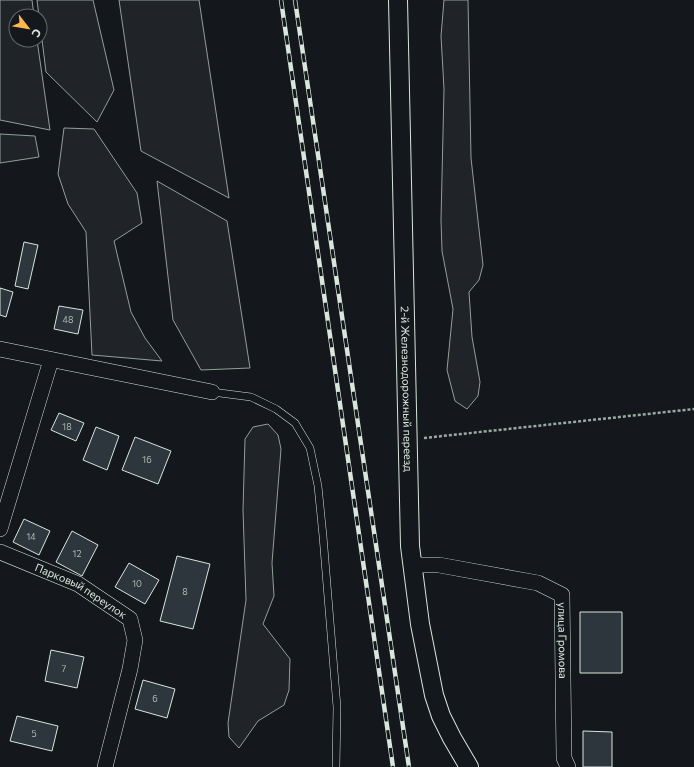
<svg xmlns="http://www.w3.org/2000/svg" width="694" height="767" viewBox="0 0 694 767" font-family="Commissioner,sans-serif">
<rect width="100%" height="100%" fill="#14181c"/>
<path fill="#202428" stroke="#939e99" d="M0,0H32L34,16H16V40H37L50,130L0,120Z
M37,0H93L114,90L97,122L46,72L40,23V16H39Z
M119,0H199L229,198L141,151Z
M444,0H468L471,158L483,265L479,280L469,292L472,337L480,382L478,396L467,409L455,401L447,370L453,309L442,251L441,220L444,89L441,36Z
M64,128L94,129L137,193L142,223L114,241L131,312L145,338L162,361L92,355L86,232L68,204L58,174Z
M0,134L35,136L39,157L0,163Z
M157,181L227,221L250,368L201,370L173,320Z
M268,424L278,435L281,449L272,563L274,596L263,624L290,659L289,690L284,705L258,721L239,748L229,737L228,723L246,600L243,510L245,439L253,427Z"/>
<path fill="#2c363c" stroke="#d8e6dc" d="M24,242L38,245L28,289L15,286Z
M0,288L13,292L6,317L0,315Z
M59,306L83,310L78,334L54,329Z
M59,413L84,423L76,441L51,430Z
M96,427L119,436L107,470L83,460Z
M135,437L171,451L158,484L122,470Z
M24,519L50,531L39,555L13,542Z
M72,531L98,545L82,576L56,562Z
M177,556L210,564L193,629L160,621Z
M129,563L159,580L145,604L115,587Z
M580,612H622V673H580Z
M51,650L84,657L77,688L45,681Z
M143,680L175,689L167,718L135,709Z
M17,716L58,726L52,751L10,741Z
M583,731L612,732V767H583Z"/>
<g fill="none" stroke-linecap="round" stroke-linejoin="round">
<g stroke="#d8e6dc" stroke-width="8">
<path id="service" d="M212,392L251,397L276,409L295,423L310,448L318,486L323,536L337,707L336,767"/>
</g>
<g stroke="#d8e6dc" stroke-width="16">
<g id="minor">
<path d="M0,349L212,392"/>
<path d="M0,529L51,360"/>
<path id="s1" d="M0,552L78,584L130,619L135,640L130,669L105,767"/>
<path id="s2" d="M412,565H439L538,583L562,595L564,758L568,767"/>
</g>
</g>
<g stroke="#d8e6dc" stroke-width="20">
<g id="tertiary">
<path id="s3" d="M398,0L410,546L420,624L434,695L441,716L452,738L469,767"/>
</g>
</g>
<path stroke="#9da8a2" stroke-width="2.5" stroke-dasharray="3 2" stroke-linecap="butt" d="M424,438L694,409"/>
<use href="#service" stroke="#14181c" stroke-width="7"/>
<use href="#minor" stroke="#14181c" stroke-width="15"/>
<use href="#tertiary" stroke="#14181c" stroke-width="18"/>
<g stroke="#d8e6dc" stroke-width="4.5">
<path id="rail" d="M281,0L393,767
M295,0L409,767"/>
</g>
<use href="#rail" stroke="#14181c" stroke-width="3" stroke-dasharray="9" stroke-linecap="butt"/>
</g>
<g text-anchor="middle" stroke-width="3" stroke-linejoin="round" paint-order="stroke">
<g font-size="9" fill="#adbab4">
<text x="68" y="323">48</text>
<text x="67" y="430">18</text>
<text x="147" y="463">16</text>
<text x="31" y="540">14</text>
<text x="77" y="557">12</text>
<text x="137" y="587">10</text>
<text x="185" y="595">8</text>
<text x="64" y="672">7</text>
<text x="155" y="702">6</text>
<text x="34" y="737">5</text>
</g>
<g font-size="11" fill="#d8e6dc" stroke="#14181c">
<text dy="4" stroke="none"><textPath href="#s3" startOffset="389">2-й Железнодорожный переезд</textPath></text>
<text dy="4" stroke="none"><textPath href="#s1" startOffset="90">Парковый переулок</textPath></text>
<text dy="4" stroke="none"><textPath href="#s2" startOffset="200">улица Громова</textPath></text>
</g>
</g>
<g transform="translate(28 28) rotate(121)"><circle r="19" fill="#14181c" stroke="#626a69"/>
<path d="M0-3L7 15L0 10L-7 15Z" fill="#ffb74d"/>
<text y="-6" font-size="11" font-weight="bold" text-anchor="middle" fill="#d8e6dc">С</text>
</g>
</svg>
